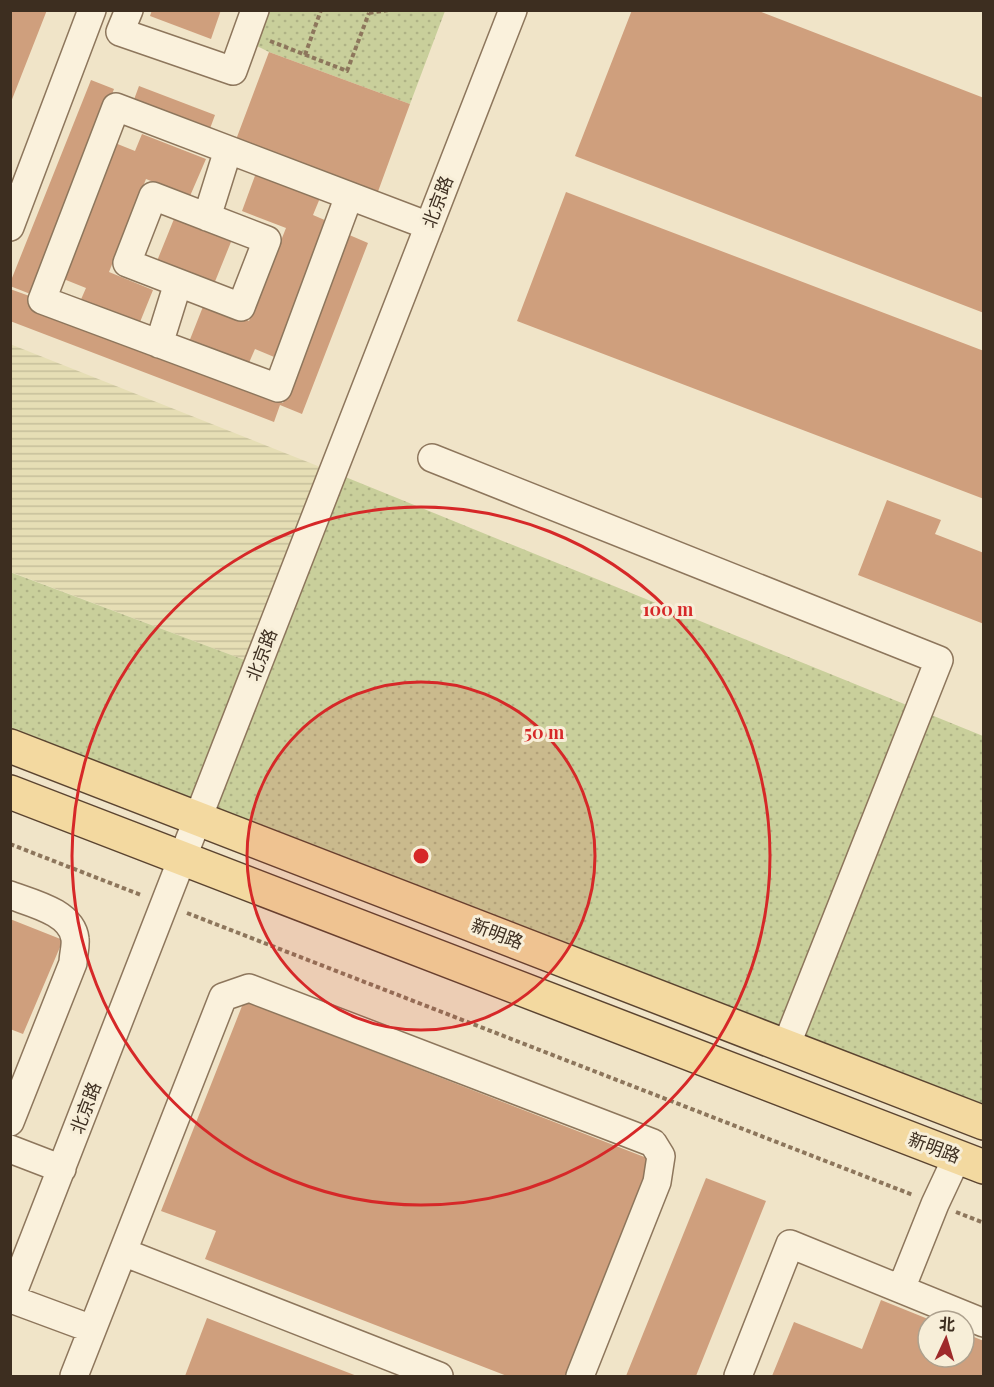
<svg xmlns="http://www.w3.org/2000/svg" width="994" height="1387" viewBox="0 0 994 1387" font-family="'Playfair Display','Noto Sans SC',serif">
<defs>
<pattern id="farmland-rules" width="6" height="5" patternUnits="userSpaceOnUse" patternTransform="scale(1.5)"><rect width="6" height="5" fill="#e6deb5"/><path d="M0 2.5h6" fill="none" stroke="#c6bf9b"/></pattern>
<pattern id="grass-dots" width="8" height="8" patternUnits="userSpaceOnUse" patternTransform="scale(1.5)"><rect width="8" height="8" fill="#c9cf9b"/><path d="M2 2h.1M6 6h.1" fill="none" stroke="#aeb285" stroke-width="1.8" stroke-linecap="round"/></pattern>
</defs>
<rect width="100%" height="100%" fill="#f0e4c8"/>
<path fill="url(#farmland-rules)" d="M10,344L333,472L258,665L11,572Z"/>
<path fill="url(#grass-dots)" d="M256,11H445L410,104L269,52L245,40Z
M333,472L983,736V1123L11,746L10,572L258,665Z"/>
<path fill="#cf9f7d" d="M10,10H47L11,102H10Z
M152,10H221L211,39L150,16Z
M632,10H756L984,98V313L575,156Z
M269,52L410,104L376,197L234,145Z
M91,80L114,89L33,295L10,286V283Z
M139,86L215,115L208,134L132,105Z
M142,134L206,159L190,196L146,179L109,272L153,290L138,327L79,304L86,288L61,278L115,143L135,151Z
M256,173L320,198L313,215L334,224L279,359L255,349L248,365L189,342L204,304L249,321L286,228L242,211Z
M566,192L984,351V499L517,321Z
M176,214L233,237L214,284L157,261Z
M347,234L368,243L302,414L280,405L274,422L10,321V289L35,298L31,307L283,403Z
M887,500L941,520L935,534L984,553V624L858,575Z
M10,919L63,940L23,1034L10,1029Z
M244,1001L652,1160L566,1376H507L205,1259L216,1231L161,1211Z
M706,1178L766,1201L696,1376H626Z
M881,1300L933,1321H928V1357H964V1333L984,1341V1376H772L794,1322L862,1349Z
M207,1318L357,1376H185Z"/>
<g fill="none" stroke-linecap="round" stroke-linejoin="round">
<g stroke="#8d765c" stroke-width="30">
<path id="minor" d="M129,10L120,32L233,71L255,10
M153,196L267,240L241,307L127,263Z
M349,196L278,388L42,300L116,107L429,226
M207,217L228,150
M10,227L92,10
M159,344L178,283
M432,458L939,660L786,1046
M10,895C31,903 72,912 75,939C76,946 73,956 73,963L10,1122
M10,1149L62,1169
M123,1252L439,1376
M901,1289L935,1204L957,1157
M11,1299L92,1329
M10,1300L513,10
M74,1376L223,997L249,988L653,1143L661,1156L657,1182L580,1376
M738,1376L790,1244L984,1323"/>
</g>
<g stroke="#5b4430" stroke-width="36">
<path id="major" d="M10,746L984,1123
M10,792L984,1167"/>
</g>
<path stroke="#8d765c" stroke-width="4" stroke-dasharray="4.5 3" stroke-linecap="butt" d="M369,13L389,10
M270,41L347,71L369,13
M305,55L321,10
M10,844L141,895
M187,913L913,1195
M956,1212L984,1223"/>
<use href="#minor" stroke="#faf1dc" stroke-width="27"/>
<use href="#major" stroke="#f3d9a0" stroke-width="33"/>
</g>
<circle cx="421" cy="856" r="174" fill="#d62828" fill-opacity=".12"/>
<g fill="none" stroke="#d62828" stroke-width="3">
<circle cx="421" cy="856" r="174"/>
<circle cx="421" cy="856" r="349"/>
</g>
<g text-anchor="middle" stroke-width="6" stroke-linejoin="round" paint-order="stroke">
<g font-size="18" fill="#3d2e20" stroke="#f7eed8">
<text transform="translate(438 202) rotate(-69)" y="6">北京路</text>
<text transform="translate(262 655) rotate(-69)" y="6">北京路</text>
<text transform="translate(497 934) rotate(21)" y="6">新明路</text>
<text transform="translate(86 1108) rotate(-69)" y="6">北京路</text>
<text transform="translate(934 1148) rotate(21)" y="6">新明路</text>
</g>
</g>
<circle cx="421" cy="856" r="9" fill="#d62828" stroke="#f7eed8" stroke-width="3"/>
<g font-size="18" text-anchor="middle" font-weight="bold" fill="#d62828" stroke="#f7eed8" stroke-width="6" stroke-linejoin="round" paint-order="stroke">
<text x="668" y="616">100 m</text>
<text x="544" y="739">50 m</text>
</g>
<rect width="994" height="1387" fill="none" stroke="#3d2e20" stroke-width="24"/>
<g transform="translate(946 1339) rotate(4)"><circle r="28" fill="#f7eed8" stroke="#ada18e" stroke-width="1.5"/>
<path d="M0-4.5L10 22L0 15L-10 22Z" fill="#9e2a2b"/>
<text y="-9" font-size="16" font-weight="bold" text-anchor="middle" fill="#3d2e20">北</text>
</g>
</svg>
